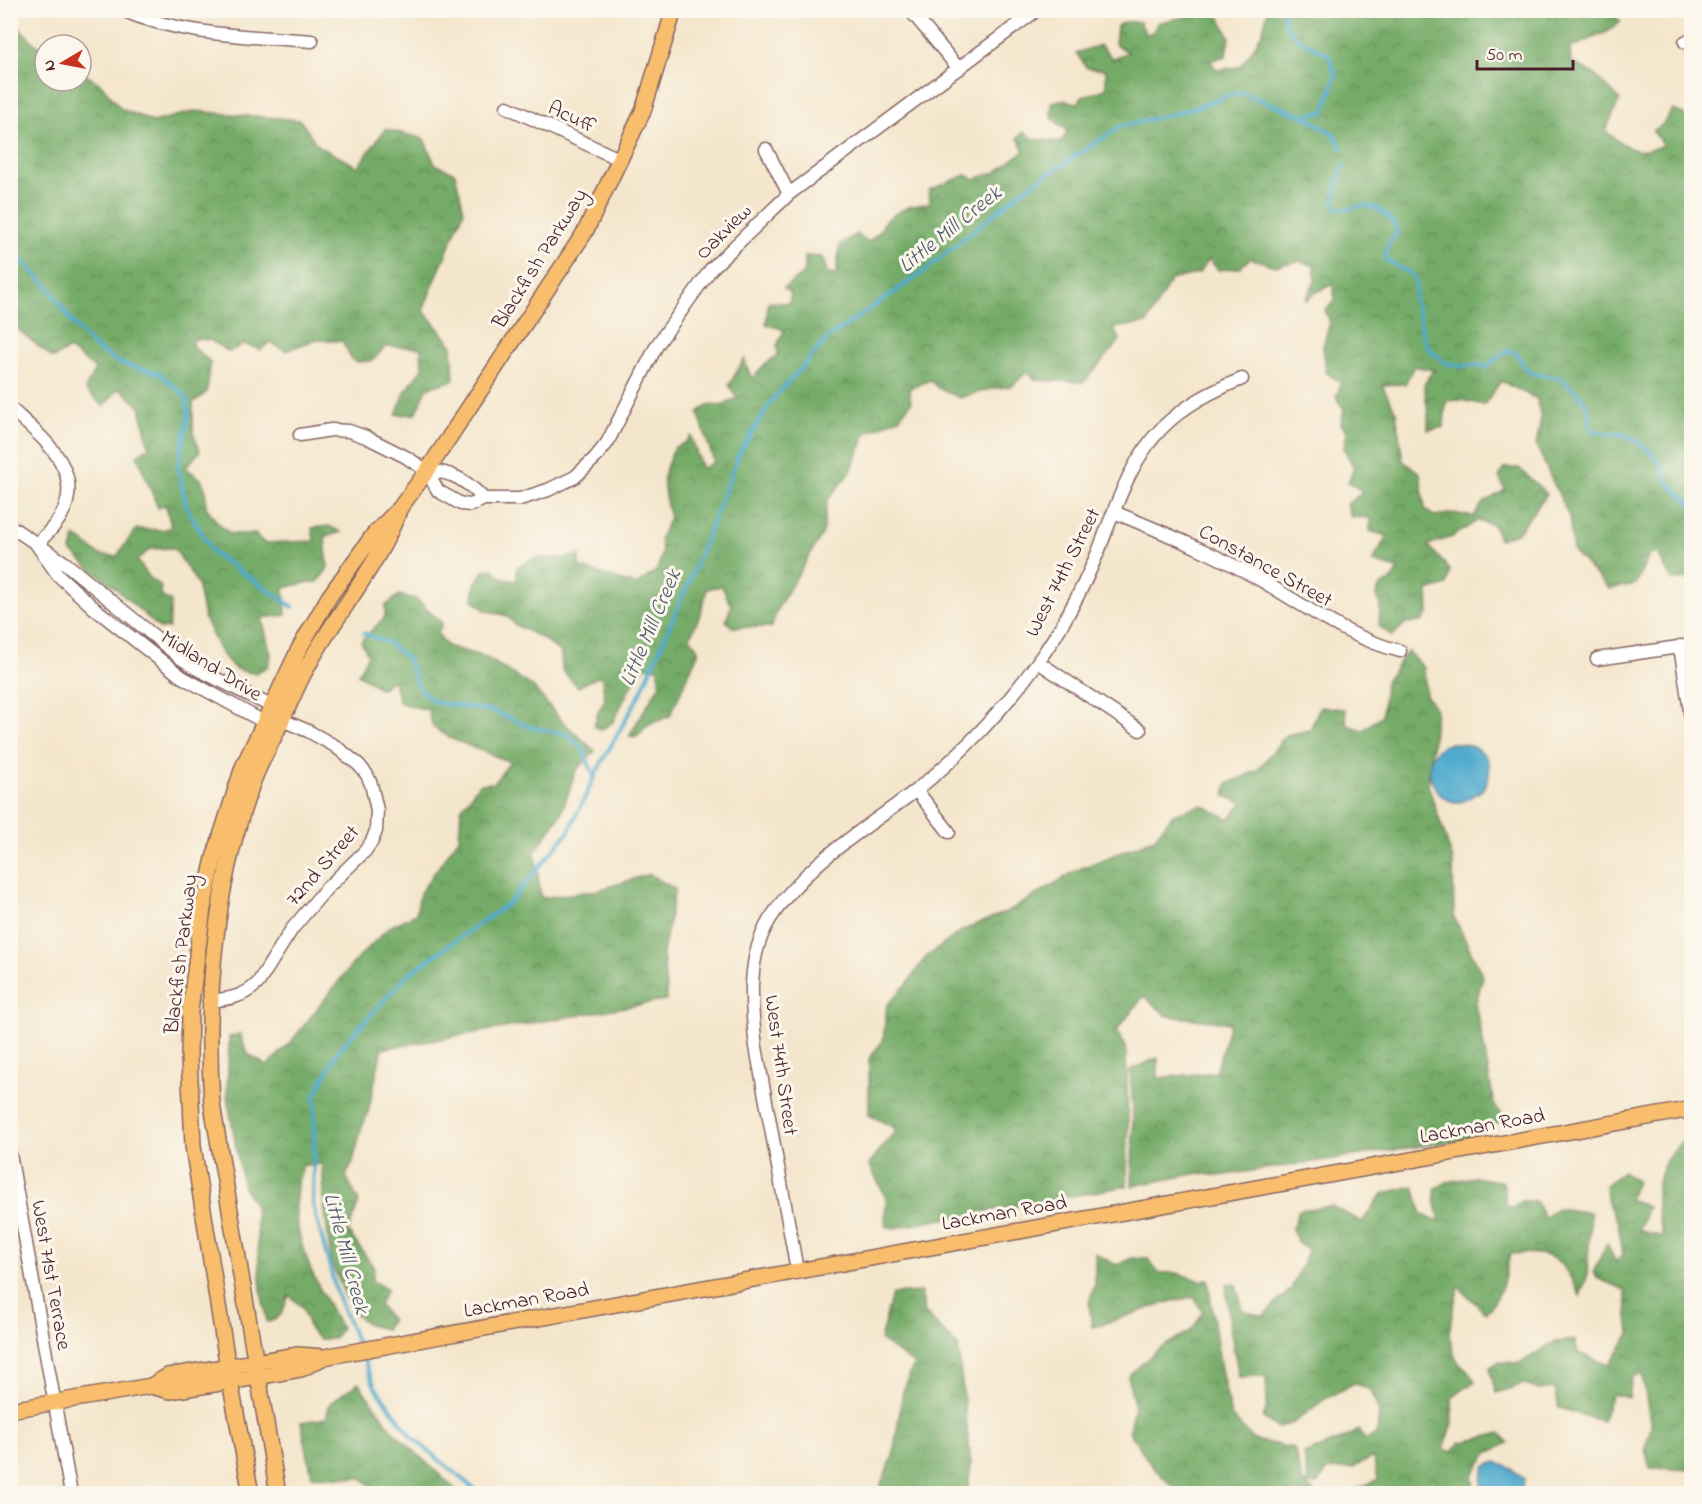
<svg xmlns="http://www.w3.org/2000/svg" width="1702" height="1504" viewBox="0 0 1702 1504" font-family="'Indie Flower',sans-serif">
<defs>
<pattern id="forest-crowns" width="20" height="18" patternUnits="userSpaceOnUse" patternTransform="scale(1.5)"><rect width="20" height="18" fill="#74ab68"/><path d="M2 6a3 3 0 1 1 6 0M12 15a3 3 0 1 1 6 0" fill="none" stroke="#618b56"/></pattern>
</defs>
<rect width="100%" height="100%" fill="#fbf7ec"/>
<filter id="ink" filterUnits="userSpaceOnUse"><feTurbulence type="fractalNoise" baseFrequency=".0167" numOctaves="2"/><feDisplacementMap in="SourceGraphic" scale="12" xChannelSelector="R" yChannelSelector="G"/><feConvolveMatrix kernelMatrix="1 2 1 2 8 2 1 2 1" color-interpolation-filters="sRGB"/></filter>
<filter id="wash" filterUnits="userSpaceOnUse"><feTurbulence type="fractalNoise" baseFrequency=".008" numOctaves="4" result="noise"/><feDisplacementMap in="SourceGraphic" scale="24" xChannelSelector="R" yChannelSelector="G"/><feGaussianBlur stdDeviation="1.35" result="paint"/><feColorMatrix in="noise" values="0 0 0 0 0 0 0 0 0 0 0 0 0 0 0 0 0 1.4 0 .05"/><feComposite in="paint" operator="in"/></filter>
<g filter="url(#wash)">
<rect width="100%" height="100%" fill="#f4e6cc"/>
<path fill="url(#forest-crowns)" stroke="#5f654a" stroke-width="1.5" d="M1200,11H1212L1220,18L1230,38L1226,56L1210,61L1217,70L1239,67C1254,49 1265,33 1267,11H1611L1621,22L1607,32L1570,48L1571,62L1593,73L1620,100L1605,131C1627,148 1635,157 1663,145L1653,131L1662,125L1673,110L1684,114L1691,130V579L1672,580L1657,553L1649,555L1636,584L1609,589L1573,551L1569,517L1536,445L1541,419L1537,399L1501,381L1484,405L1460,400L1446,401L1444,427L1428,430V414L1424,385L1433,370L1414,366L1405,384L1382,385L1396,412L1403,461L1420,473L1425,509L1434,516L1454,513L1473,517L1483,503L1505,490L1499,477L1504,468H1519L1547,494L1517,533L1499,539L1494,525L1477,521L1452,537L1428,545L1450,570L1447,585L1428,591L1429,612L1422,622L1406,623L1392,636L1379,626L1380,605L1376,595L1380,586L1391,581L1398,569L1372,562L1387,536L1370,531V518L1351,517L1347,504L1363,492L1348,482L1354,468L1344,449L1347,431L1341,424L1344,409L1336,398L1341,383L1326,372L1323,346L1330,322L1325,311L1335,300L1333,284L1317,292L1305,301L1315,281V266L1299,261L1275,266L1250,258L1240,268L1218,270L1209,259L1199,273L1171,280L1147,323L1113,328L1120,340L1084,382L1036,380L1027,372L1012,386L986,390L960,398L938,388L930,380L909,389L911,403L899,418L866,433L851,471L827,501L823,533L779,606L771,627H732L726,621L731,606L722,586L707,589L700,615L690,637L699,651L670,716L648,725L636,737L629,736L660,684L658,668L644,667L630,688L613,722L601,730L594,726L598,712L605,699L601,675L578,687L562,670L561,653L542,638L515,625L507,616L485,610L473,600L475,584L484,570L493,569L503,579L517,581V567L536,558H565L580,555L579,567L636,585L657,570L662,552L660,538L670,518C662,485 659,478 675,447L685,443L691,436L702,469L714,462L698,412L709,405L721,406L737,398L729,385L744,359L752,379L766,363L778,355L777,346L784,330L766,324L768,302L789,303L791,293L784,288L805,272V256L822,257L828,274L836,275L840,244L857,234L869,242L880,231L885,221L897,213L908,207L930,203L929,190L966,175L975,179L996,172L1024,151L1018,138L1024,132L1034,139L1060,142L1068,132L1051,117L1052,102L1060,100L1079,103L1081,97L1106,89V70L1087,68L1076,53L1100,45L1113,59L1128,52L1115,44L1117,26L1124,22H1140L1146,34L1153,32L1157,23L1183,17Z
M10,18L35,44L45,49V81H81V72L101,84L120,108L153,122L195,111L300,120L318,146L358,167L385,129L424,139L435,164L455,173L464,211L423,310L452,345L454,380L427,388L416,414L396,415L406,390L422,369L421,348L386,346L372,361L356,362L351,358L342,341L314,340L286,351L270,342L261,350L244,344L229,352L210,340L194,339L192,345L210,362L207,392L193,403V432L200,451L186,468L201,479L206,491V507L217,522L231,534H255L264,543L314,541L312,528L329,526L341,532L325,537L328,568L318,582L305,583L284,588L286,615L262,618L271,655L268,666L256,674L235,669L221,653L204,618L197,583L174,548L150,549L137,560L150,578L160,585L162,597L171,601L169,628L160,629L112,585L90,569L71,551L75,536L100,555L117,556L136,529L163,530L171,527L166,505L158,508L137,455L149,447L140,407L120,388L103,406L85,389L95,369L69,349L53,358L16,328L11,327Z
M399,595L416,599L442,623L438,634L447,646L487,658L532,686L562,721L595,751L576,771L561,814L535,852L541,898L599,890L649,874L675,889L663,953L667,1000L382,1049L368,1113L361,1130L353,1162L346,1176L359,1202L348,1231L374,1268L372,1281L387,1289L379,1305L392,1320L385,1329L369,1325L352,1312L331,1262L324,1205L322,1164L303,1165C300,1175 296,1187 296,1197C293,1245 319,1288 341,1328L334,1339H319L310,1330L303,1308L289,1295C284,1307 283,1320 267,1322L261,1290L255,1206L243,1186L227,1096L229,1037L240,1034L247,1053L267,1066L290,1043L355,961L389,927L416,914L420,893L459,838L461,809L479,784L494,783L510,762L452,739L433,727L428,710L400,703L393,680L381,689L358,674L368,655L361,641L385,617V606Z
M1408,651L1424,668L1426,695L1436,710L1428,785L1453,860L1454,917L1483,976L1476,1002L1494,1104L1504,1119L1469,1139L1218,1176L1199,1173L1132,1186L1133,1109L1130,1070L1158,1058V1078L1216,1072L1230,1023L1167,1016L1144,996L1116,1031L1126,1046L1128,1121L1127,1186L894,1228L885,1226L886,1198L869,1164L897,1129L869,1115V1059L883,1040L887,1005L907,984L925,958L961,931L1013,909L1079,869L1154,839L1173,814L1202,805L1229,819L1243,803L1225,796L1227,784L1258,770L1286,735L1310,730L1320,707L1345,709L1347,725L1363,730L1382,715L1385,682Z
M1683,1141L1692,1143L1691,1470L1650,1468L1645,1449L1651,1427L1642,1374L1632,1376L1629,1398L1612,1394L1602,1421L1559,1408L1555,1388L1539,1390L1523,1384L1496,1393L1489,1368L1498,1362L1520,1363L1555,1342L1575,1340L1578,1353L1609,1365L1630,1334L1625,1290L1599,1279L1593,1273L1607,1243L1615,1261L1623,1255L1618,1223L1608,1204L1605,1186L1623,1171L1637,1182L1629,1199L1648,1207L1639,1230L1663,1237C1661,1226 1657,1215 1657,1204C1655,1180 1664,1156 1683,1141Z
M1474,1177L1503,1182L1506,1204L1512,1208L1521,1201H1536L1544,1218L1557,1208L1591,1213L1587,1277L1580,1296C1561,1257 1555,1251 1510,1254C1505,1275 1502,1298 1485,1313L1459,1287C1452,1311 1443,1340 1459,1363C1464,1370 1472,1372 1475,1381L1452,1398L1453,1423L1444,1449L1453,1452L1459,1443L1501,1433L1508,1443L1488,1453L1472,1475L1475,1493H1326L1352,1492L1378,1479L1373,1457L1353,1468L1327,1470L1318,1484H1308L1304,1454L1338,1441L1359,1430L1365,1440L1377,1433L1379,1412L1371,1390L1354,1383L1325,1399L1293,1423L1277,1428L1263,1418L1267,1406L1266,1376L1239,1377L1230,1328L1226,1284L1235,1283L1244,1311L1263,1316L1291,1289L1309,1249L1298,1244L1292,1228L1299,1210L1332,1206L1362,1222L1382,1194L1414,1186L1422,1215L1440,1221L1435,1199V1189L1447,1182Z
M1095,1253L1116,1265L1132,1258H1148L1159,1273H1177L1201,1281L1208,1279L1220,1364L1231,1416L1254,1440L1294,1448L1302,1480L1315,1493H1179L1151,1465L1129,1431L1134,1406L1128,1376L1157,1350L1192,1330L1203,1312L1194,1297C1157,1302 1127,1318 1092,1327L1089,1302L1095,1284Z
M921,1292L925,1313L958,1346L971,1464L967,1493H877L893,1456L903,1391L914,1364L880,1340L892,1294Z
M358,1383L392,1430L459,1493H378L362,1478L312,1476L301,1422L326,1418L330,1403Z"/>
<path fill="#4faacd" stroke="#4c647c" stroke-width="1.5" d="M1451,743C1477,744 1498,755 1486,784C1484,790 1478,793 1473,796C1442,819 1415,768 1438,749C1441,746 1447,745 1451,743Z
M1496,1462L1512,1469L1524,1479L1521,1493H1482L1481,1480L1485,1466Z"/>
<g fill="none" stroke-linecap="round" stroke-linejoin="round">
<path stroke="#4faacd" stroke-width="4" d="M1303,115L1334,134L1342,148
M1343,165L1335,193L1334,201L1337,208C1348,211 1350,208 1361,206C1377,204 1393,218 1397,232C1391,243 1384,246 1386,260L1411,274L1415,279L1416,286L1414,299L1419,315L1423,337L1430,350L1446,363L1460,366L1476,365L1486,367L1506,351H1512L1518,355L1524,367L1533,374L1560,378L1578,393L1588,408L1591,430C1603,436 1616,430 1628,436C1641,443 1655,455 1663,468C1665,472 1665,478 1667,482C1673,490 1684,497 1692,505
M10,249L45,283L75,326L92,345L119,363L159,373L186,397L189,415L178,466L187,508L213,553L293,607
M364,633L388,643L407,658L419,688L434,702L493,711L530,727L568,735L582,748L595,778
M359,1348L337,1294L313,1205L315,1095L338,1051L407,975L510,902L569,831L598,769L641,692L691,577L740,452L773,399L829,337L922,273L1022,191L1120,127L1191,109L1239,92L1301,115L1324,112L1336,75L1328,54C1307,44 1284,37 1283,10
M362,1355L375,1387L412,1437L480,1494"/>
</g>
</g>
<g filter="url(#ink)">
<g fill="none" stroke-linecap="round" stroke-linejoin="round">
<g stroke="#866563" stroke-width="15">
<path id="minor" d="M122,10C182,36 248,36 312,41
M910,10L959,69
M1685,42L1692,39
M507,107L621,160
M766,149L789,194
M10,408C40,436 87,470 61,516C55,527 44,536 37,545
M300,435L331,430L349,431L366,437L406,457L427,471L438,491L461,504L471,505L484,499H520L548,490L575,477L595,458L607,443L657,345L711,269L789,194L1037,10
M427,471C452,471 467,481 484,499
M1114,512C1162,532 1211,552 1257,578C1304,605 1346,637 1400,651
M10,526L65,563L182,659L199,670L271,706L276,712
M37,545L58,575L94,608L182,677L264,722L282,720L308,731L335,746L359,765L367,775L371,784L377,810L376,831L372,841L365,851L325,890L292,929L258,983C244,997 229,999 209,1001
M1680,646L1692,724
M1597,659L1692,645
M1038,662L1140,730
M916,790L949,832
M10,1154L71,1494
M797,1270L756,1047C751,1005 746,958 770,919C806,862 863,831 915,791C959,757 1005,708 1037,663C1061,630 1082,590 1098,552C1115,510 1129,461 1162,428C1185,405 1212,391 1242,379"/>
</g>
<g stroke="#866563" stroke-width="18">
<path id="major" d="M151,1386L170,1391L258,1377L301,1369L324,1357
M10,1410L151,1386L168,1376L298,1355L324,1357L1692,1109
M251,1494L230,1381L193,1146L189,1057L190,1011L203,908L214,858L243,767L299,649L329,597L374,534L400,508L427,471L585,232L643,111L674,10
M278,1494L212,1104C205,995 214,885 253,781C261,760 273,740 282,720C291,701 299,680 310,662C338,612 377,567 398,513"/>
</g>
<use href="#minor" stroke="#fff" stroke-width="12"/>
<use href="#major" stroke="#f9be6d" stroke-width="15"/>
</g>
</g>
<g text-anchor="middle" stroke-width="6" stroke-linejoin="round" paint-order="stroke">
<g font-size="21" fill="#4a1f2b" stroke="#fbf7ec">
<text transform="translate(572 116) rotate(25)" y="7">Acuff</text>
<text transform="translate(723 231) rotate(-45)" y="7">Oakview</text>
<text transform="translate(539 258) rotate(-58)" y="7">Blackfish Parkway</text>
<text transform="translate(1266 565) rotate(29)" y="7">Constance Street</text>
<text transform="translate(1062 572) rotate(-63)" y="7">West 74th Street</text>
<text transform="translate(212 665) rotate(32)" y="7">Midland Drive</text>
<text transform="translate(322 865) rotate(-49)" y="7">72nd Street</text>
<text transform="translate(180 954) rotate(-83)" y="7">Blackfish Parkway</text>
<text transform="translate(782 1065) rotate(82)" y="7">West 74th Street</text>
<text transform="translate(1482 1125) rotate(-10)" y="7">Lackman Road</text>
<text transform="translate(1004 1212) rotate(-10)" y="7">Lackman Road</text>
<text transform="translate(52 1275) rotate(80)" y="7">West 71st Terrace</text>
<text transform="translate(526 1299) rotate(-10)" y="7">Lackman Road</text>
</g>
<g font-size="22" font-style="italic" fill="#4c576c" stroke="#fbf7ec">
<text transform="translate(949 228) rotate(-39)" y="8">Little Mill Creek</text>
<text transform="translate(649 627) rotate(-67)" y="8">Little Mill Creek</text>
<text transform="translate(348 1253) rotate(75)" y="8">Little Mill Creek</text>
</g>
</g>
<rect width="1702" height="1504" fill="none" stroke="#fbf7ec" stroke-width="36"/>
<g transform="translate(63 63) rotate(260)"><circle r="28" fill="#fbf7ec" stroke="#b4a19f" stroke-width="1.5"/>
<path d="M0-4.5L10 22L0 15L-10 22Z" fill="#c8321e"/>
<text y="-9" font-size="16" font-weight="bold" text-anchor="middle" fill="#4a1f2b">N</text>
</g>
<path d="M1477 60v9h96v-9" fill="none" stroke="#4a1f2b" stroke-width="3"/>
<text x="1486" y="60" font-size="18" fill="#4a1f2b" stroke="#fbf7ec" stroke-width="4.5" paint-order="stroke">50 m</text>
</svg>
